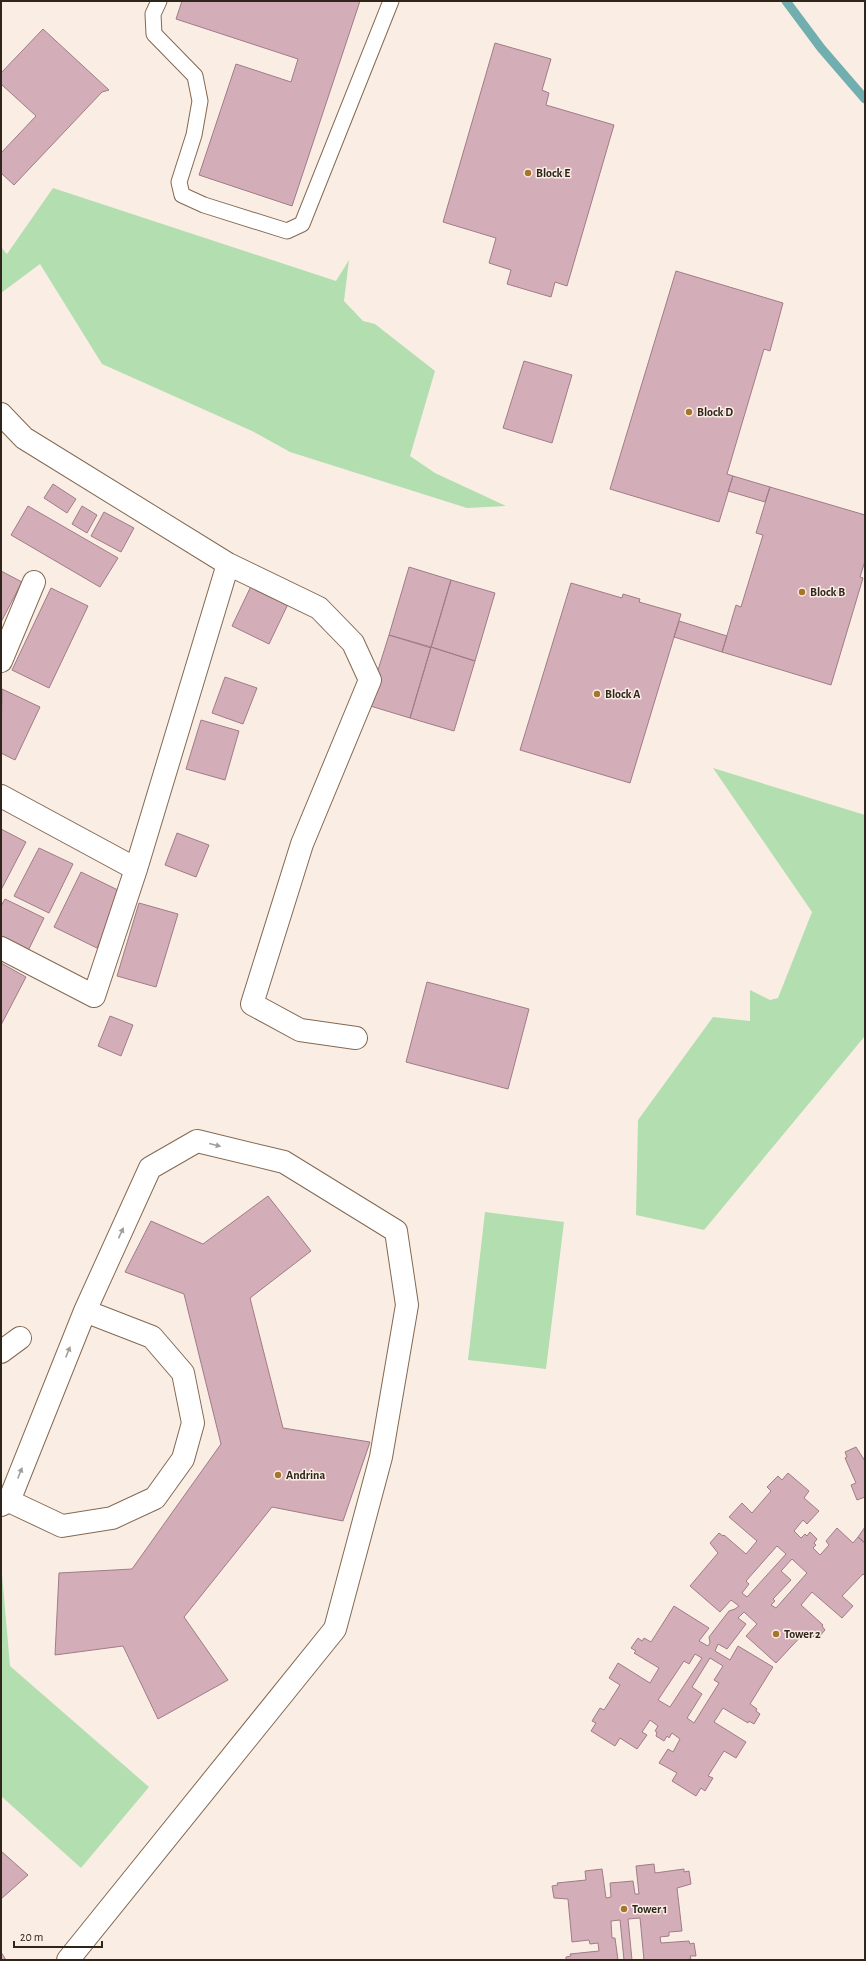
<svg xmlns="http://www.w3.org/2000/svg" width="866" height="1961" viewBox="0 0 866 1961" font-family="'Alegreya Sans',sans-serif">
<rect width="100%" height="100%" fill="#faeee4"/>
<path fill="#b3deb0" d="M53,188L336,281L349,260L344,301L363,321L375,324L435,371L410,456L435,473L506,506L467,508L290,452L252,431L102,364L40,264L1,293V247L7,254Z
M713,768L865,815V1036L704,1230L636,1215L638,1120L713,1017L750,1021V990L770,1000L778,998L812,912Z
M485,1212L564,1222L546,1369L468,1360Z
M1,1574H2L10,1666L149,1787L81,1868L1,1796Z"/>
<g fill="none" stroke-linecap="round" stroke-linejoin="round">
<path stroke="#71aeaf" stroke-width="9" d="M786,1L821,48L865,99"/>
</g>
<path fill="#d3adb8" stroke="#a07c87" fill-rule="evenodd" d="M182,1H360L292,206L199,175L236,64L291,82L298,59L176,19Z
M43,29L109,90L102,92L14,185L1,173V153L36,116L1,84V73Z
M495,43L551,59L542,90L549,93L546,105L614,125L567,286L555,282L551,297L507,284L511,270L489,263L496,238L443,222Z
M676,271L783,303L770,351L764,349L727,474L733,476L719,522L610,489Z
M524,361L572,375L552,443L503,428Z
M733,476L770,487L765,502L728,491Z
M53,484L76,499L67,513L44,498Z
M770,487L865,515V561L860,577L863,578L831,685L722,652L736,605L741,607L763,535L756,533Z
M28,506L118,558L100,587L11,535Z
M82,506L97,515L87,533L72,524Z
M104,512L134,528L121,552L91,536Z
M409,567L451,580L431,648L389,635Z
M1,571L22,582L1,622Z
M451,580L495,593L475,661L431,647Z
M253,582L290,600L269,644L232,626Z
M571,583L622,598L623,594L640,599L639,602L681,614L630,783L520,750Z
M51,588L88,606L49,688L12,670Z
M679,621L727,636L722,652L674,637Z
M389,635L431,647L410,718L367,705Z
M431,647L475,661L454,731L410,718Z
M225,677L257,688L243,724L212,713Z
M2,689L40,707L15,760L1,753Z
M201,720L239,731L225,780L186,769Z
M1,829L26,842L1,890Z
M177,833L209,845L196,877L165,865Z
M39,848L73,864L49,913L14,896Z
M81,872L124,893L97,948L54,927Z
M5,899L44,918L25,957L1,946V906Z
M139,903L178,914L156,987L117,976Z
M1,963L26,977L1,1025Z
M427,982L529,1009L508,1089L406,1062Z
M110,1016L133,1025L121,1056L98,1046Z
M268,1196L311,1251L250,1298L283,1428L370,1442L343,1521L272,1507L184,1617L228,1680L158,1719L123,1646L55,1655L59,1573L132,1569L221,1444L184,1294L125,1272L151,1221L203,1244Z
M856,1447L865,1461V1497L857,1500L851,1485L856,1483L845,1458L847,1457L845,1452Z
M788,1473L809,1491L804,1498L819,1511L807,1524L803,1520L794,1531L801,1538L805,1534L807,1536L810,1532L817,1539L814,1543L816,1545L813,1548L820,1555L829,1545L826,1541L837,1528L853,1543L858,1537L865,1543V1576L863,1574L842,1596L853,1606L842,1618L812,1592L801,1605L823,1625L822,1626L825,1630L817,1639L813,1636L811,1638L805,1632L776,1663L746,1636L757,1624L744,1612L738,1618L746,1624L727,1649L718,1644L715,1651L730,1660L738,1646L773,1667L750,1704L757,1709L756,1711L760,1714L754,1724L749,1721L748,1723L723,1708L714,1722L746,1742L736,1758L724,1751L708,1776L713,1778L705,1791L701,1788L696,1796L672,1781L677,1773L659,1763L668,1749L673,1752L680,1739L672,1733L669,1738L667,1736L664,1741L656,1736L657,1732L655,1731L658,1726L650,1720L642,1732L647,1735L637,1749L620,1738L615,1746L591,1731L596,1723L592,1721L600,1708L604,1710L620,1685L609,1678L618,1663L650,1683L659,1668L634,1653L636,1651L631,1648L638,1638L642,1641L644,1638L651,1642L674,1606L709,1628L699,1641L708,1646L710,1643L709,1637L729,1611L735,1609L739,1606L731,1600L720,1612L690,1586L718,1553L710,1543L719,1533L723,1536L724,1535L746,1554L757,1541L729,1517L742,1503L752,1513L771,1491L767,1487L778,1476L782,1480ZM777,1546L786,1554L747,1597L742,1593L749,1584L746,1581ZM792,1559L807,1573L776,1608L771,1605L775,1601L773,1599L791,1580L781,1571ZM695,1654L702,1658L670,1707L658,1700L684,1661L689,1664ZM710,1658L723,1666L714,1680L719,1683L694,1723L687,1718L702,1694L692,1687Z
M865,1527V1543L858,1537Z
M1,1851L28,1875L1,1899Z
M654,1864L655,1873L684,1869V1872L689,1871L691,1884L677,1888L682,1931L669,1932V1936L660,1937L661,1943L689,1941L690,1944L694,1943L696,1956H690L691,1959L684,1960H644L640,1918L628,1919L632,1960H624L620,1920L611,1921L612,1938H615L618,1960H566V1957L571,1956L570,1954L599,1951L598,1943L590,1944L589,1940L572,1942L568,1899L554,1898L552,1886L558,1885L557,1883L586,1880L585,1871L602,1869L606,1898L611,1897L610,1883L633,1881L635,1894H639L636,1866Z
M1,1952L6,1960H1Z"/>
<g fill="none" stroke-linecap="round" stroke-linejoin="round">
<g stroke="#836953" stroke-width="17">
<path id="lane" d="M159,1L153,14L154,34L195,76L200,101L194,135L179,182L182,195L204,205L287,231L302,224L391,1"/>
</g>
<g stroke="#836953" stroke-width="24">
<path id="street" d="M1,414L24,438L228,564L136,869L94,996L1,948
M228,564L319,608L353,643L370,680L302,844L252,1004L300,1030L356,1038
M1,661L34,582
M1,796L136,869
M1,1352L20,1338
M9,1501L62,1526L112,1518L155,1498L183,1459L193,1423L183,1373L152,1337L85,1311
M1,1505L9,1501L85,1311L150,1168L197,1141L284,1162L396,1231L407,1305L381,1457L335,1629L68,1960"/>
</g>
<use href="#lane" stroke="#fff" stroke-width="15"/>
<use href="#street" stroke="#fff" stroke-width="22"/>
</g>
<defs><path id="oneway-solid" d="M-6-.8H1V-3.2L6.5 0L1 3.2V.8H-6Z"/></defs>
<g fill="#a29d98">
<use href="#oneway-solid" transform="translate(215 1145) rotate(14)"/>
<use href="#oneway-solid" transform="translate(121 1233) rotate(-65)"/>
<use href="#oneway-solid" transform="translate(68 1352) rotate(-68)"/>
<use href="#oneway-solid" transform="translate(20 1473) rotate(-68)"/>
</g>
<g fill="#a6752b" stroke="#faeee4" stroke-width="1.5">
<circle cx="528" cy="173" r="4"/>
<circle cx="689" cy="412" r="4"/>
<circle cx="802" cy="592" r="4"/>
<circle cx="597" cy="694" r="4"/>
<circle cx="278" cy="1475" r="4"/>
<circle cx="776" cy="1634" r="4"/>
<circle cx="624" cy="1909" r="4"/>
</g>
<g text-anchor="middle" stroke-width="3" stroke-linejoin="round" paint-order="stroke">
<g font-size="12" font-weight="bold" fill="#30251b" stroke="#faeee4" text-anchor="start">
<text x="536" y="177">Block E</text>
<text x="697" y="416">Block D</text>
<text x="810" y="596">Block B</text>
<text x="605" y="698">Block A</text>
<text x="286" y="1479">Andrina</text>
<text x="784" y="1638">Tower 2</text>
<text x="632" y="1913">Tower 1</text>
</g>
</g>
<rect width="866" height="1961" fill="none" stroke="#30251b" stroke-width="4"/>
<path d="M14 1941v6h88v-6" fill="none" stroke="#30251b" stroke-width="2"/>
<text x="20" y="1941" font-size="12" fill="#30251b" stroke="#faeee4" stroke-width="3" paint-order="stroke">20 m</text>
</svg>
